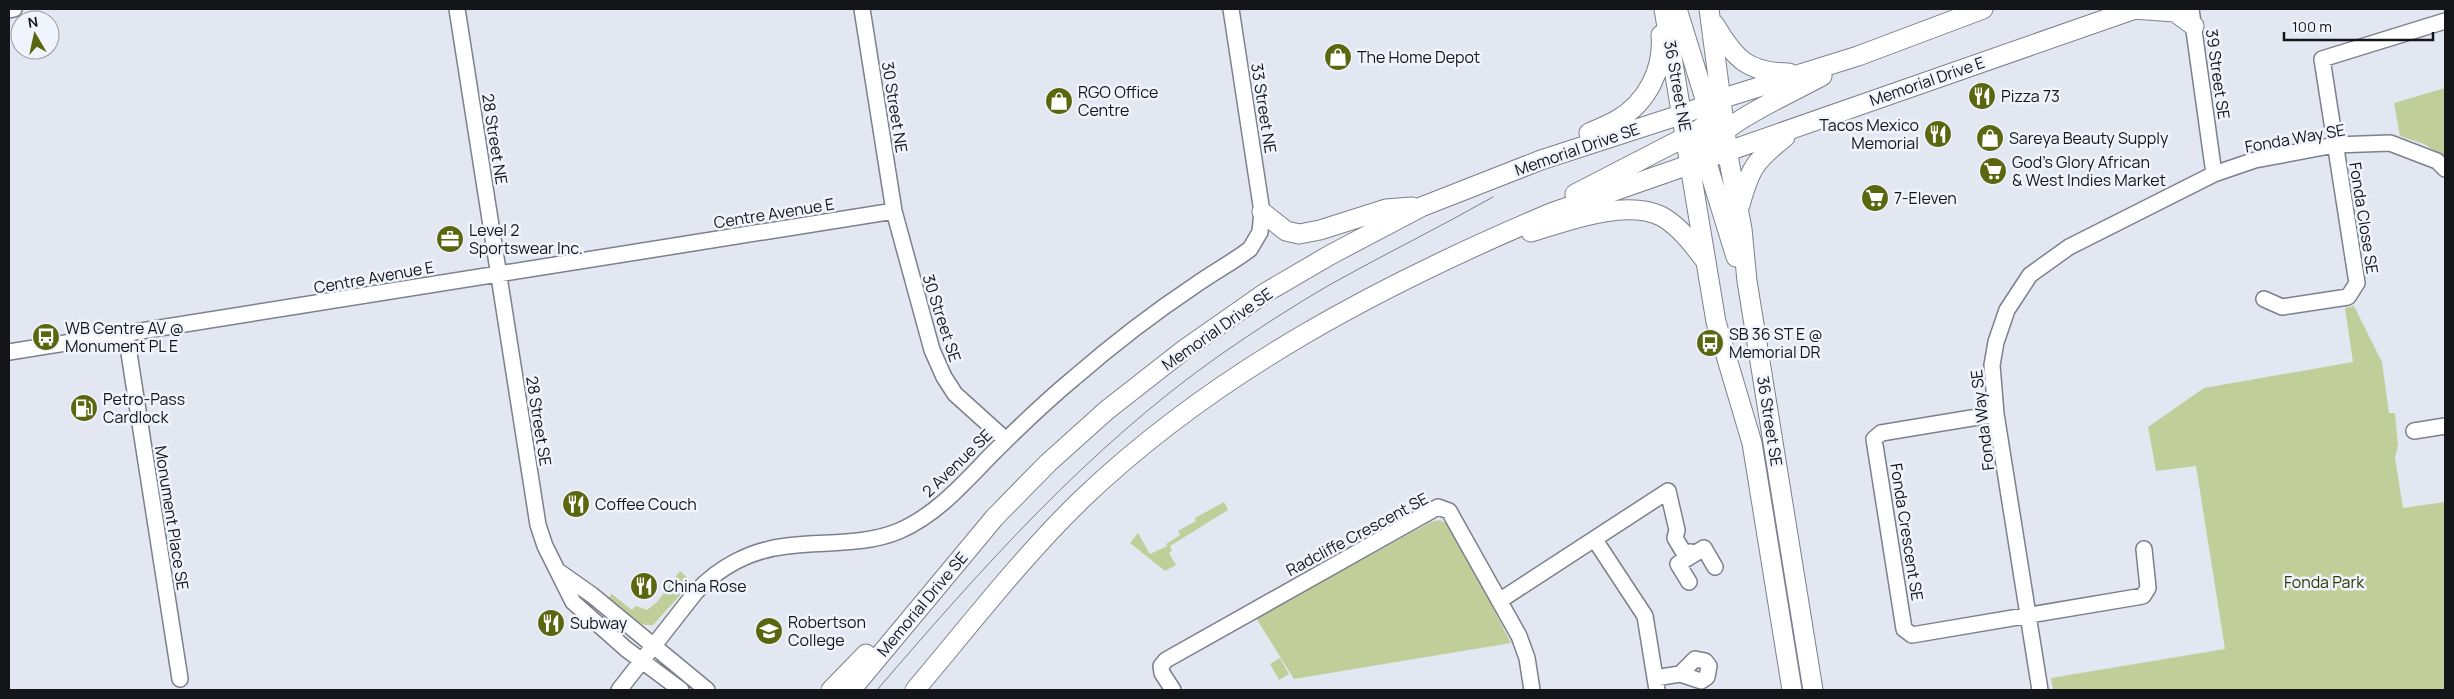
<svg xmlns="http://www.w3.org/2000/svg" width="2454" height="699" viewBox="0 0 2454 699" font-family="Manrope,sans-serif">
<rect width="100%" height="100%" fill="#e2e7f2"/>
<path fill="#c2ce9a" d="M2445,88V157L2424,144L2400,136L2394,103Z
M2354,306L2382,362L2389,413H2395L2398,446L2395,458L2403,508L2445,502V690H2053L2051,678L2225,649L2196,466L2156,471L2148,427L2204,388L2353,362L2345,308Z
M1224,502L1228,510L1170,546L1172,551L1169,553L1176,565L1165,571L1130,543L1138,533L1150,554L1167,546L1166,544L1180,535L1178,531L1196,521L1195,518Z
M1440,520L1451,526L1511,643L1294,679L1256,618L1431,522Z
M680,571L692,582L653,625C636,628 620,608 608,598L612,594L632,610L636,606L647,610L657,602Z
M1280,658L1289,674L1279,680L1270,664Z"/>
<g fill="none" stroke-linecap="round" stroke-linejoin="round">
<g stroke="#7c808b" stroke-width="18">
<path id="minor" d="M457,9L538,525L545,546L573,602L626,649L681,690
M862,9L894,211L932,350L944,377L955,394L1006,440
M2191,9L2214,174
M9,10L14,9
M2264,299L2282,307L2348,297L2357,283L2322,59L2445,21
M126,334L180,679
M9,352L894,211
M1996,414L1881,433L1874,439L1904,629L1912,635L2143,596L2148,588L2144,549
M2414,431L2445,426
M1595,540L1645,616L1657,690
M558,571L592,595L707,690
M1689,582L1678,564L1704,548L1715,567
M1499,601L1668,491L1677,530L1675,538L1684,553L1691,552
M1655,678L1680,674L1701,681L1707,677L1709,666L1705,661L1695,659L1680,674
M619,690L695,593C719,567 751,550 787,546C824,541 863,546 899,531C936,515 963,484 991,455C1018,428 1045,402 1074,378C1112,345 1152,314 1194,286C1212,273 1233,262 1250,249L1260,232L1262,212L1231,9
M1173,690L1162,673L1161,666L1166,660L1438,507L1449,511L1519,636L1527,658L1532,690
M2040,690L1996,414L1992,365L1996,342L2007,310L2030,275L2069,247L2214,174L2255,160L2335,145L2390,143L2437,161L2445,169"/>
</g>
<g stroke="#7c808b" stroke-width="21">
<path id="major" d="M1664,9L1716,322L1752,443L1792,690
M1677,9L1710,115
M1709,9L1729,161L1742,229L1747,281L1813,690
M2133,9L2175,12L2194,26
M1715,25C1735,59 1748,73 1789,73
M1589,133C1598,129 1608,125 1617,120C1647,103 1664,69 1661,35
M1702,147L1736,257
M1691,163C1724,121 1776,101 1822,76
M1575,194L1697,131L1712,120L1722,99
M1740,205C1750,168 1755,161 1785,137
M1262,212L1286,231L1299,234L1320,230L1386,209L1412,207
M1531,232C1567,221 1625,199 1661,216C1679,226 1692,243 1704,259
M831,690L866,654
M851,690L995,517L1048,463L1107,410L1185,349L1265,293L1330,255L1421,207L1541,160L1683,114L1730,96L1858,56L1983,9
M915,690C970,625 1022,557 1083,498C1216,371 1383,284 1551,213L2135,9"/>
</g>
<use href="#minor" stroke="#fff" stroke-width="15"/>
<use href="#major" stroke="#fff" stroke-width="19"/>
<path stroke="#7c7f87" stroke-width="1" d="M877,690C981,569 1088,448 1220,355C1256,330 1293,306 1331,284C1385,254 1440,227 1493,197"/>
</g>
<defs>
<g id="shop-disc" transform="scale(1.4375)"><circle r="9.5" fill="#5a670e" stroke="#f0f4fd"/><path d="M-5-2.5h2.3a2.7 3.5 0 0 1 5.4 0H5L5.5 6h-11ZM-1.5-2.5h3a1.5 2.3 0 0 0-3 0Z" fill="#fff"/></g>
<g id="restaurant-disc" transform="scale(1.4375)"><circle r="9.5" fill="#5a670e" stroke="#f0f4fd"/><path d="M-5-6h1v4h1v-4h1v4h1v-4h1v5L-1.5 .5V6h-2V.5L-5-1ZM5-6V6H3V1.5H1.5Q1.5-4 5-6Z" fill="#fff"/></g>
<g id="supermarket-disc" transform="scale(1.4375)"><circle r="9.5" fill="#5a670e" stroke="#f0f4fd"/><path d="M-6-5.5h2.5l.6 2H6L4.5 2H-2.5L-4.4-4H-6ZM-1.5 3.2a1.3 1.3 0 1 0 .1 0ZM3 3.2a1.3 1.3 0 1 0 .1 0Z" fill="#fff"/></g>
<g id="office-disc" transform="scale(1.4375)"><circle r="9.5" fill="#5a670e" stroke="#f0f4fd"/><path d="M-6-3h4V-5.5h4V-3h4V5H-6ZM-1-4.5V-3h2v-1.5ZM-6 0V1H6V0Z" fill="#fff"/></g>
<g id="bus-disc" transform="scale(1.4375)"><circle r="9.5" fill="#5a670e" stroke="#f0f4fd"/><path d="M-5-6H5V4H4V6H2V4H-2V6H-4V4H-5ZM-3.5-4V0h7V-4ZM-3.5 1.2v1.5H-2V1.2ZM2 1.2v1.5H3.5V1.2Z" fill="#fff"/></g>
<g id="fuel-disc" transform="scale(1.4375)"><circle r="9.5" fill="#5a670e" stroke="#f0f4fd"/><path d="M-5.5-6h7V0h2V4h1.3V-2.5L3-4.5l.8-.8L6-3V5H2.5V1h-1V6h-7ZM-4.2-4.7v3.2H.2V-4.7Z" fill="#fff"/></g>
<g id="university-disc" transform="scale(1.4375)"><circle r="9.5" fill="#5a670e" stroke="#f0f4fd"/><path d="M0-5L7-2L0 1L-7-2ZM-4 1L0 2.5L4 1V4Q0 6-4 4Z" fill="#fff"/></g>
</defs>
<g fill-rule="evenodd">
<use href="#shop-disc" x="1338" y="57"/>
<use href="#restaurant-disc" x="1982" y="96"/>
<use href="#shop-disc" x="1059" y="101"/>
<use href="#restaurant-disc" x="1938" y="134"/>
<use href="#shop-disc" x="1990" y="138"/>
<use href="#supermarket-disc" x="1993" y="171"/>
<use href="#supermarket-disc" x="1875" y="198"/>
<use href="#office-disc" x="450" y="239"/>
<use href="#bus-disc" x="46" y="337"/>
<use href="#bus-disc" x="1710" y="343"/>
<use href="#fuel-disc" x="84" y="408"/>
<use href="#restaurant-disc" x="576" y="504"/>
<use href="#restaurant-disc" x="644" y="586"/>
<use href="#restaurant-disc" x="551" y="623"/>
<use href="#university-disc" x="769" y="631"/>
</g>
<g text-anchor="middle" stroke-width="5" stroke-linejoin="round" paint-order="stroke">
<g font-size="16" fill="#141519" stroke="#f0f4fd" text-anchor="start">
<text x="1357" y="63">The Home Depot</text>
<text x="1078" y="98">RGO Office<tspan x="1078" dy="18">Centre</tspan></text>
<text x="2001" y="102">Pizza 73</text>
<text x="1919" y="131" text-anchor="end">Tacos Mexico<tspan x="1919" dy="18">Memorial</tspan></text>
<text x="2009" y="144">Sareya Beauty Supply</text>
<text x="2012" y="168">God's Glory African<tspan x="2012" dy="18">&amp; West Indies Market</tspan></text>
<text x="1894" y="204">7-Eleven</text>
<text x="469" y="236">Level 2<tspan x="469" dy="18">Sportswear Inc.</tspan></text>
<text x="65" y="334">WB Centre AV @<tspan x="65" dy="18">Monument PL E</tspan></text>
<text x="1729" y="340">SB 36 ST E @<tspan x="1729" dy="18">Memorial DR</tspan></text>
<text x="103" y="405">Petro-Pass<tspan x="103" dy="18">Cardlock</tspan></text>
<text x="595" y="510">Coffee Couch</text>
<text x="663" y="592">China Rose</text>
<text x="788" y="628">Robertson<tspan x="788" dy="18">College</tspan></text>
<text x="570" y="629">Subway</text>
</g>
<g font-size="16" fill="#141519" stroke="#f0f4fd">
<text transform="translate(2218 74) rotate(82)" y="6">39 Street SE</text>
<text transform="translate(1927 81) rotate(-19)" y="6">Memorial Drive E</text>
<text transform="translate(1678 86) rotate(80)" y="6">36 Street NE</text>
<text transform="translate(895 107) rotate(81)" y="6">30 Street NE</text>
<text transform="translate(1264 108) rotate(81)" y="6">33 Street NE</text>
<text transform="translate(2295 138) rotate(-10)" y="6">Fonda Way SE</text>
<text transform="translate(495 139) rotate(81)" y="6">28 Street NE</text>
<text transform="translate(1577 149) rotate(-19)" y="6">Memorial Drive SE</text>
<text transform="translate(774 213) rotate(-9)" y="6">Centre Avenue E</text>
<text transform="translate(2364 218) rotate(81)" y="6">Fonda Close SE</text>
<text transform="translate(374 277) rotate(-10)" y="6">Centre Avenue E</text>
<text transform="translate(942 318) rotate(72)" y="6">30 Street SE</text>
<text transform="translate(1217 329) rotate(-35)" y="6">Memorial Drive SE</text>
<text transform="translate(1982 420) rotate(-97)" y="6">Fonda Way SE</text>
<text transform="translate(539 421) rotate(81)" y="6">28 Street SE</text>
<text transform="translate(1770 421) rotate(81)" y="6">36 Street SE</text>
<text transform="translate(957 463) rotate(-44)" y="6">2 Avenue SE</text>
<text transform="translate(172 518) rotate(81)" y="6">Monument Place SE</text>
<text transform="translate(1907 532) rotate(81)" y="6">Fonda Crescent SE</text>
<text transform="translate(1357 534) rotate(-28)" y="6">Radcliffe Crescent SE</text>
<text transform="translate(922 604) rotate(-50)" y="6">Memorial Drive SE</text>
</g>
<g font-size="16" fill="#313901" stroke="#f0f4fd">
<text x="2324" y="588">Fonda Park</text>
</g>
</g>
<rect width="2454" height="699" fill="none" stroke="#141519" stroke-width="20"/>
<g transform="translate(35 35) rotate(351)"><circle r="24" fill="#f0f4fd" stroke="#989ba2"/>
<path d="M0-4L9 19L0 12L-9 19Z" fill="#5a670e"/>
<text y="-8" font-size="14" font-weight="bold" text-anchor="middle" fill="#141519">N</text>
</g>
<path d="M2284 32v8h149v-8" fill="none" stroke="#141519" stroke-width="2.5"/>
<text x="2292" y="32" font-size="15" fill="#141519" stroke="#f0f4fd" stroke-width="4" paint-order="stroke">100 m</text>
</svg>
